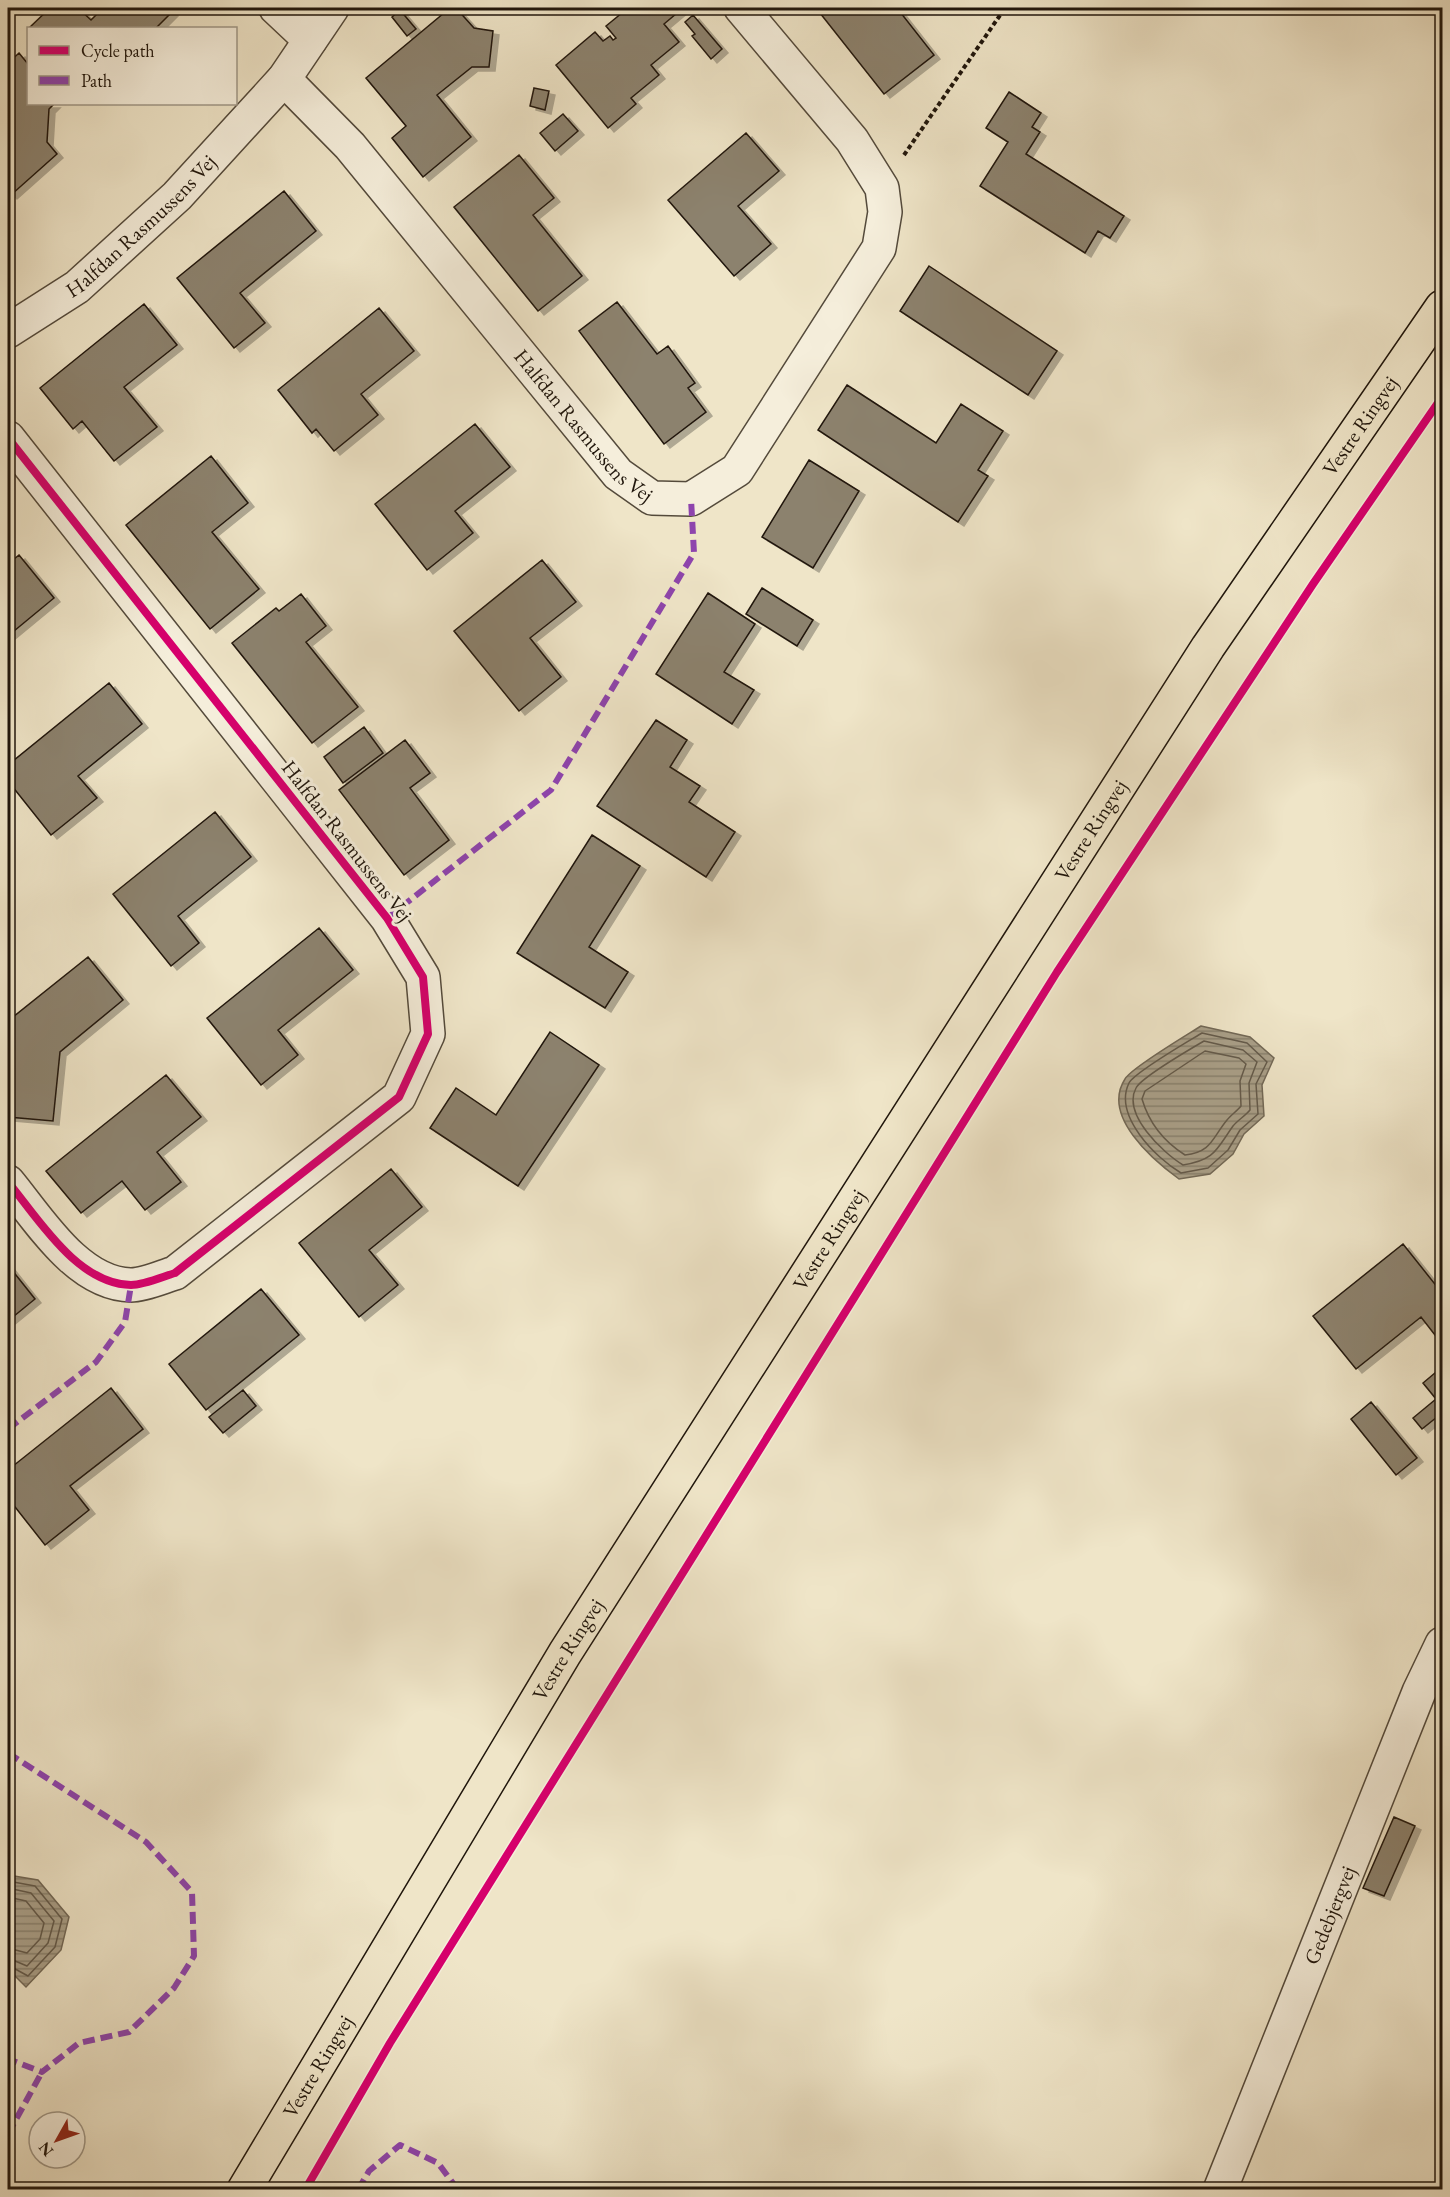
<svg xmlns="http://www.w3.org/2000/svg" width="1450" height="2197" viewBox="0 0 1450 2197" font-family="'EB Garamond',serif">
<defs>
<pattern id="water-rules" width="6" height="5" patternUnits="userSpaceOnUse" patternTransform="scale(1.5)"><rect width="6" height="5" fill="#a99f88"/><path d="M0 2.5h6" fill="none" stroke="#89816e"/></pattern>
<filter id="shadow"><feDropShadow dx="6" dy="4" stdDeviation="0" flood-color="#0004"/></filter>
</defs>
<rect width="100%" height="100%" fill="#efe5c8"/>
<filter id="stains"><feTurbulence type="fractalNoise" baseFrequency=".00333" numOctaves="4"/><feColorMatrix values="0 0 0 0 .2 0 0 0 0 .09 0 0 0 0 .02 0 0 0 .5 -.17"/></filter>
<radialGradient id="worn" r=".72"><stop offset=".6" stop-color="#630" stop-opacity="0"/><stop offset="1" stop-color="#630" stop-opacity=".3"/></radialGradient>
<path fill="url(#water-rules)" stroke="#726856" stroke-width="1.5" d="M1201,1026L1250,1037L1274,1058L1262,1085L1264,1116L1244,1134L1233,1154L1210,1174L1179,1179C1153,1160 1101,1116 1125,1079C1131,1068 1187,1035 1201,1026Z
M8,1875L38,1880L69,1917L61,1950L26,1987L8,1969Z"/>
<g fill="none" stroke-linecap="round" stroke-linejoin="round">
<path stroke="#645a4a" stroke-width="1.5" d="M1202,1033L1247,1043L1267,1062L1256,1084L1258,1114L1240,1130L1228,1150L1208,1168L1181,1173C1156,1158 1113,1116 1129,1083C1135,1072 1189,1041 1202,1033Z
M1204,1041L1243,1050L1257,1062L1249,1083L1250,1110C1245,1116 1238,1120 1233,1126C1216,1150 1215,1160 1183,1165C1163,1153 1122,1114 1136,1088C1141,1078 1192,1048 1204,1041Z
M1205,1051L1239,1058L1246,1064L1240,1081L1241,1106C1237,1111 1231,1115 1227,1120C1212,1138 1212,1152 1185,1155C1163,1141 1149,1123 1142,1099L1145,1091Z
M8,1881L35,1886L62,1919L55,1947L28,1976L8,1965
M8,1888L31,1893L54,1921L48,1943L27,1966L8,1958
M8,1897L26,1901L44,1923L40,1939L27,1953L8,1948"/>
</g>
<path fill="#8c826e" stroke="#20160c" stroke-width="1.5" filter="url(#shadow)" d="M50,8H78L91,20L103,8H168L172,12L156,28H29Z
M450,8H456L474,28L493,31L489,67H472L437,95L471,137L423,177L392,138L406,126L366,78Z
M628,8H683L664,24L679,42L651,65L659,75L631,98L636,104L608,128L556,65L595,32L603,41L610,36L613,40L616,38L606,26Z
M816,8H897L934,55L884,94Z
M400,10L416,29L407,36L392,17Z
M693,15L722,49L711,59L692,36L695,34L685,22Z
M19,53L28,64V104H54L49,109L47,142L57,154L11,195L8,191V63Z
M534,88L549,91L545,110L530,106Z
M1009,92L1041,113L1032,127L1040,132L1026,154L1124,216L1110,238L1098,231L1085,253L980,186L1008,142L986,128Z
M563,114L578,131L555,151L540,133Z
M746,133L779,171L738,206L771,244L734,276L668,200Z
M519,155L554,198L533,215L582,276L538,311L454,207Z
M284,191L316,231L240,293L265,323L234,348L177,278Z
M929,266L1057,351L1028,395L900,311Z
M617,302L657,354L668,346L695,383L688,388L706,412L664,444L579,331Z
M144,304L177,345L124,387L157,427L114,461L82,421L73,429L40,388Z
M379,308L414,351L361,394L378,415L334,451L316,429L312,433L278,390Z
M847,385L936,443L961,404L1003,431L978,470L988,476L958,522L818,430Z
M475,424L510,467L455,511L473,533L427,570L375,504Z
M211,456L248,503L212,532L259,589L210,629L126,525Z
M809,460L859,491L813,568L762,537Z
M19,555L54,598L8,636V564Z
M542,560L576,602L530,638L561,677L519,711L454,631Z
M762,588L813,620L797,646L746,614Z
M708,593L755,624L724,672L754,690L732,724L656,674Z
M301,594L326,626L306,642L358,707L312,743L232,643L276,608L279,611Z
M109,683L142,724L78,776L97,798L51,835L8,781V765Z
M656,720L687,740L670,767L700,786L689,802L735,832L706,877L597,806Z
M364,727L383,753L343,783L324,757Z
M405,740L430,773L410,788L449,840L404,875L339,790Z
M215,812L251,857L178,916L199,943L171,966L113,894Z
M592,835L640,866L589,947L628,972L605,1008L517,953Z
M319,928L353,970L278,1030L298,1055L261,1085L207,1018Z
M88,957L123,1000L60,1052L53,1121L8,1117V1021Z
M550,1032L599,1065L518,1186L430,1128L456,1088L496,1115Z
M166,1075L201,1117L157,1152L181,1182L145,1210L122,1181L81,1213L46,1171Z
M391,1169L422,1207L369,1250L398,1285L359,1317L299,1243Z
M1403,1244L1442,1293V1344L1421,1317L1356,1369L1313,1316Z
M8,1265L35,1299L8,1321Z
M261,1289L299,1335L206,1410L169,1364Z
M1442,1367V1413L1422,1429L1413,1418L1436,1399L1423,1383Z
M111,1388L143,1429L70,1486L89,1510L45,1545L8,1498V1470Z
M243,1390L256,1406L223,1433L209,1417Z
M1371,1402L1417,1458L1396,1475L1351,1419Z
M1394,1817L1415,1826L1384,1896L1363,1888Z"/>
<g fill="none" stroke-linecap="round" stroke-linejoin="round">
<g stroke="#544a3b" stroke-width="36">
<g id="minor">
<path d="M276,8L310,40"/>
<path id="s1" d="M284,79L350,146L618,474L652,498L691,499L737,470L879,248L885,212L882,188L852,140L741,8"/>
<path id="s2" d="M8,331L77,287L177,196L284,79L332,8"/>
<path d="M8,438L387,918L423,977L428,1034L399,1097L175,1273C162,1277 144,1285 131,1285C77,1284 38,1218 8,1182"/>
<path id="s3" d="M1220,2190L1419,1692L1442,1644"/>
</g>
</g>
<g stroke="#20160c" stroke-width="36">
<g id="primary">
<path id="s4" d="M244,2190L565,1653L1208,647L1442,307"/>
</g>
</g>
<path stroke="#20160c" stroke-width="4" stroke-dasharray="4.5 3" stroke-linecap="butt" d="M904,155L1005,8"/>
<use href="#minor" stroke="#f5eedb" stroke-width="33"/>
<use href="#primary" stroke="#efe5c8" stroke-width="33"/>
<path stroke="#8e44ad" stroke-width="6" stroke-dasharray="12 6" stroke-linecap="butt" d="M387,918L551,790L694,553L691,499
M8,1429L96,1362L125,1322L131,1285
M8,1753L146,1842L192,1892L194,1956L174,1988L129,2032L79,2043L42,2072L8,2059
M8,2134L42,2072
M358,2190L369,2171L400,2145L438,2163L458,2190"/>
<g stroke="#f5eedb" stroke-width="11">
<path id="cycleway" d="M8,438L387,918L423,977L428,1034L399,1097L175,1273C162,1277 144,1285 131,1285C77,1284 38,1218 8,1182
M305,2190L390,2043L1057,972L1313,584L1442,397"/>
</g>
<use href="#cycleway" stroke="#d6006c" stroke-width="8"/>
</g>
<g text-anchor="middle" stroke-width="6" stroke-linejoin="round" paint-order="stroke">
<g font-size="21" fill="#20160c" stroke="#f5eedb">
<text dy="7" stroke="none"><textPath href="#s2" startOffset="170">Halfdan Rasmussens Vej</textPath></text>
<text dy="7" stroke="none"><textPath href="#s1" startOffset="459">Halfdan Rasmussens Vej</textPath></text>
<text dy="7" stroke="none"><textPath href="#s4" startOffset="2088">Vestre Ringvej</textPath></text>
<text dy="7" stroke="none"><textPath href="#s4" startOffset="1602">Vestre Ringvej</textPath></text>
<text transform="translate(347 841) rotate(52)" y="7">Halfdan Rasmussens Vej</text>
<text dy="7" stroke="none"><textPath href="#s4" startOffset="1116">Vestre Ringvej</textPath></text>
<text dy="7" stroke="none"><textPath href="#s4" startOffset="630">Vestre Ringvej</textPath></text>
<text dy="7" stroke="none"><textPath href="#s3" startOffset="296">Gedebjergvej</textPath></text>
<text dy="7" stroke="none"><textPath href="#s4" startOffset="144">Vestre Ringvej</textPath></text>
</g>
</g>
<rect width="1450" height="2197" fill="none" stroke="#efe5c8" stroke-width="30"/>
<rect x="9" y="9" width="1432" height="2179" fill="none" stroke="#20160c" stroke-width="3"/>
<rect x="15" y="15" width="1420" height="2167" fill="none" stroke="#20160c" stroke-width="1.5"/>
<rect x="27" y="27" width="210" height="78" fill="#f5eedb" stroke="#a09888" stroke-width="1.5"/>
<rect x="39" y="46" width="30" height="9" fill="#d6006c" stroke="#a09888" stroke-width="1.5"/>
<text x="81" y="57" font-size="18" fill="#20160c">Cycle path</text>
<rect x="39" y="76" width="30" height="9" fill="#8e44ad" stroke="#a09888" stroke-width="1.5"/>
<text x="81" y="87" font-size="18" fill="#20160c">Path</text>
<g transform="translate(57 2140) rotate(230)"><circle r="28" fill="#f5eedb" stroke="#a09888" stroke-width="1.5"/>
<path d="M0-4.5L10 22L0 15L-10 22Z" fill="#8f2418"/>
<text y="-9" font-size="16" font-weight="bold" text-anchor="middle" fill="#20160c">N</text>
</g>
<rect width="100%" height="100%" filter="url(#stains)"/>
<rect width="100%" height="100%" fill="url(#worn)"/>
</svg>
